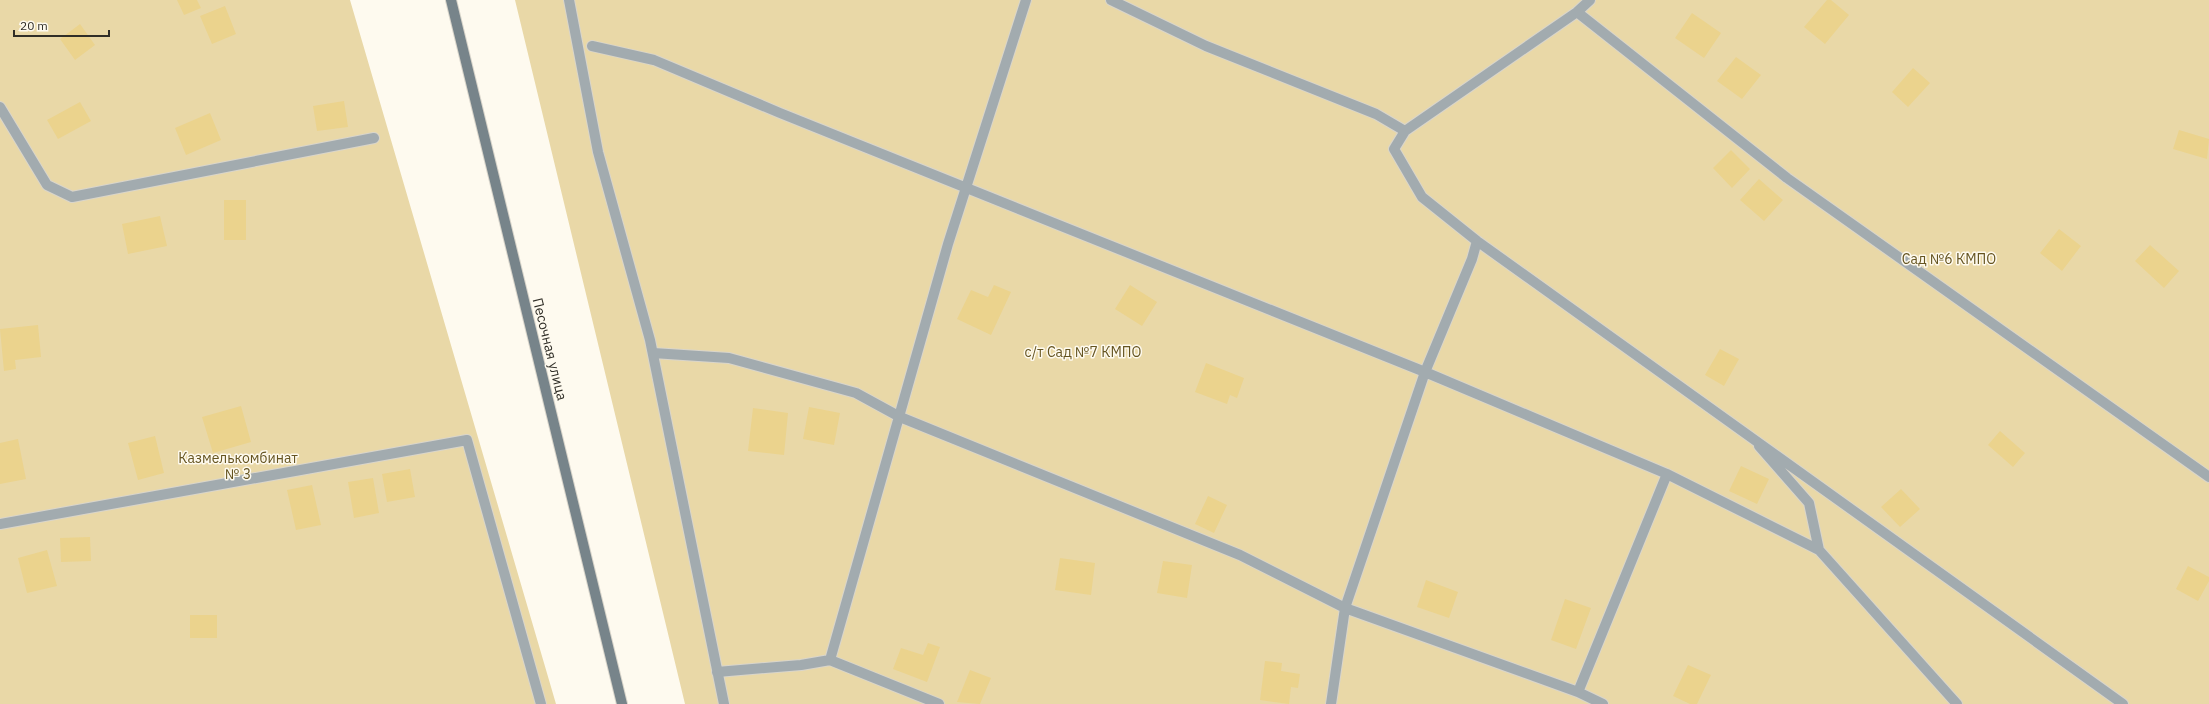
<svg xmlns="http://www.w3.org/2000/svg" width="2209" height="704" viewBox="0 0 2209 704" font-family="'IBM Plex Sans',sans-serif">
<rect width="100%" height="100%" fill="#fefaef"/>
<path fill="#e9d8a7" d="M0,0H350L556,704H0Z
M515,0H2209V704H685Z"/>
<path fill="#ebd38d" d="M177,0H197L201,8L184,15Z
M1827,0H1831L1849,15L1825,44L1804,27Z
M225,6L236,34L212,44L200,16Z
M1692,13L1721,33L1704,58L1675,38Z
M80,24L95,45L75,60L60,39Z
M1736,57L1761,75L1742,99L1717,81Z
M1913,68L1930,83L1908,107L1892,92Z
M344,101L348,127L317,131L313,106Z
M80,102L91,121L58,139L47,120Z
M210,113L221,140L186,155L175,128Z
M2179,130L2209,139L2207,159L2173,149Z
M1731,150L1750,169L1732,188L1713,168Z
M1759,179L1783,200L1764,221L1740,200Z
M224,200H246V240H224Z
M160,216L167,246L128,254L122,224Z
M2059,229L2081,246L2062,271L2040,253Z
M2150,245L2179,271L2164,288L2135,261Z
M994,285L1011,292L991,335L957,319L971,290L988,297Z
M1130,285L1157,302L1142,326L1115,309Z
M38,325L41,357L15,360L16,369L4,371L0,329Z
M1720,349L1739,359L1724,386L1705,375Z
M1206,363L1244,378L1237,398L1230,395L1227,404L1195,392Z
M241,406L251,442L213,453L202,417Z
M809,407L840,413L834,445L803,439Z
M753,408L788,413L784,455L748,451Z
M2000,431L2025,453L2013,467L1988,445Z
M155,436L164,473L138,480L128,443Z
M18,439L26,479L0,484V443Z
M1741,466L1769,479L1757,504L1729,491Z
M410,469L415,497L387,502L382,474Z
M373,478L379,513L354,518L348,482Z
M312,485L321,525L296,530L287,490Z
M1901,489L1920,509L1900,527L1881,507Z
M1208,496L1227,505L1214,533L1195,524Z
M90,537L91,561L61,562L60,538Z
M47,550L57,586L27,593L18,558Z
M1060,558L1095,563L1091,595L1055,590Z
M1163,561L1192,565L1187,598L1157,593Z
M2188,566L2209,577V581L2198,601L2176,589Z
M1426,580L1458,592L1449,618L1417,607Z
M1565,599L1591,608L1576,649L1551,640Z
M190,615H217V638H190Z
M928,643L940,647L927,682L893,669L901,648L923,655Z
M1265,661L1282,663L1281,671L1300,674L1298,688L1291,687L1289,704L1260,700Z
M1688,665L1711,675L1697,704H1690L1673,696Z
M970,670L991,678L980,704L957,702Z"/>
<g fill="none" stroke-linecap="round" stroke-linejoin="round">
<g stroke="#d9d5cb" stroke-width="12">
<path id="service" d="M569,0L598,152L650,340L724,704
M1111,0L1206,46L1376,114L1405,131
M1590,0L1577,12L1405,131L1394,149L1422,197L1477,241L2123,704
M1577,12L1787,178L2209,477
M592,46L654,60L780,113L1425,372L1667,474L1819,550
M0,107L47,185L72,197L374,138
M653,353L729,358L856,393L900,417L1240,555L1345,608L1578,692L1603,704
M1759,446L1809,503L1819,550L1957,704
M0,524L467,440L541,704
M830,660L948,244L1026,0
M717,672L801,665L830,660L939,704
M1578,692L1667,474
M1331,704L1345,608L1425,372L1472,259L1477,241"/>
</g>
<g stroke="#d9d5cb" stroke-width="12">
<path id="secondary" d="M451,0L622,704"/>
</g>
<use href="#service" stroke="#a2abaf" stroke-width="10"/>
<use href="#secondary" stroke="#77848a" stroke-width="10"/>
</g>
<g text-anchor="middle" stroke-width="3" stroke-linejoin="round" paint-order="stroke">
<g font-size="14" fill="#655420" stroke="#fefaef">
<text x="1949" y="264">Сад №6 КМПО</text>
<text x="1083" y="357">с/т Сад №7 КМПО</text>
<text x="238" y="463">Казмелькомбинат<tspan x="238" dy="16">№ 3</tspan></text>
</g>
<g font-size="14" fill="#302e27" stroke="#fefaef">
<text transform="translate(550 349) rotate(76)" y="5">Песочная улица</text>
</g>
</g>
<path d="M14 30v6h95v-6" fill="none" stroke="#302e27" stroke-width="2"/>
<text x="20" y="30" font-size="12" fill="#302e27" stroke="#fefaef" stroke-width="3" paint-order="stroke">20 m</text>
</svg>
